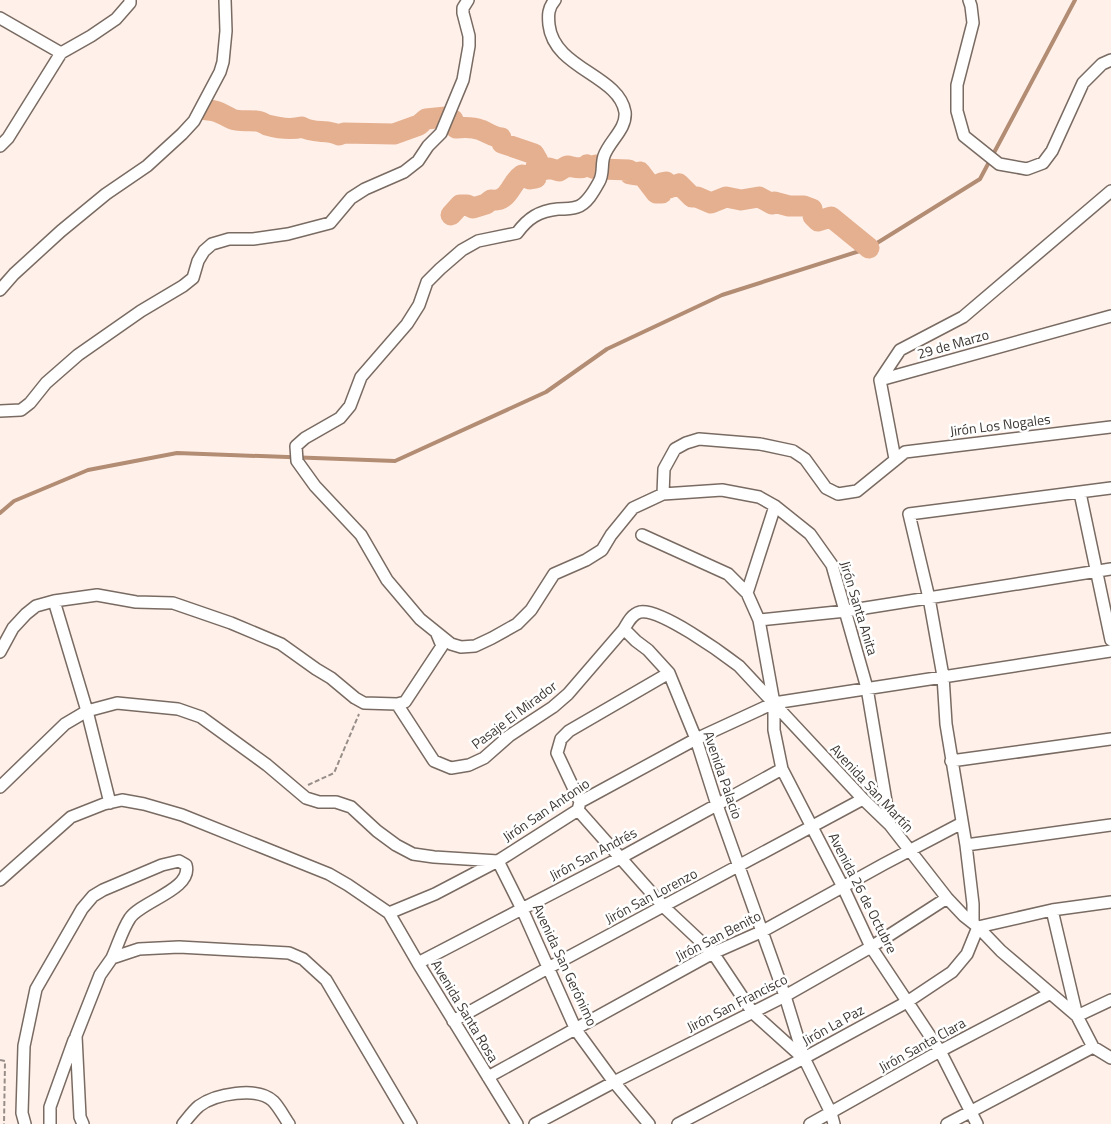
<svg xmlns="http://www.w3.org/2000/svg" width="1111" height="1124" viewBox="0 0 1111 1124" font-family="'Titillium Web',sans-serif">
<rect width="100%" height="100%" fill="#fff1ea"/>
<g fill="none" stroke-linecap="round" stroke-linejoin="round">
<path stroke="#b38c74" stroke-width="4" d="M0,513L14,501L88,470L177,453L395,461L546,392L607,349L722,295L869,248L980,179L1075,0"/>
<path stroke="#e5b090" stroke-width="21" d="M207,110C218,110 223,115 232,119C239,122 248,120 256,121C260,121 263,123 267,125C278,128 291,130 302,127C313,134 328,129 339,135L344,133L394,134L419,125L426,119L446,117L453,120L456,128C465,127 473,127 481,130C488,133 494,137 501,138L502,143L534,154L538,161L536,167L540,171L549,168L559,171L567,166C574,167 582,170 587,165L593,168L596,165L601,169L629,170L630,174L636,175L640,172L656,193H662L661,183L666,182L669,188L679,184L692,197H697L711,203L726,197L741,200L759,197L772,204L774,202L789,206H804L812,209L813,216L818,221L831,217L869,248
M451,215L460,205H467L473,208L486,204L491,200C510,202 510,183 522,175L530,179L536,178V174L540,171"/>
<g stroke="#796b62" stroke-width="14">
<path id="minor" d="M555,0C548,8 548,15 549,25C554,69 619,75 625,112C627,129 609,141 604,156C601,164 604,174 599,182C594,191 587,204 577,207C571,209 564,209 558,209C539,211 528,218 517,233L478,241L462,250L440,269L427,282L419,305L407,324L361,377L350,406L340,418L305,438L296,446L297,461L315,486L361,535L387,580L420,619L451,644L461,647L475,646L492,638L517,624L531,610L554,574L586,560L602,550L611,535L633,508L663,494L722,490L759,497L775,506L810,534L832,565L867,688L890,825
M969,0L971,6L973,23L957,85V111L964,136L999,164L1027,169L1043,163L1052,151L1083,83L1102,64L1111,60
M0,18L61,53
M0,146L8,138L61,53L91,36L116,19L130,3V0
M0,290L14,274L61,231L106,194L147,166L182,134L194,121L220,72L223,62L226,31L225,0
M880,380L900,350L963,317L1111,191
M0,411L21,410L30,403L46,383L78,355L141,311L183,286L193,278L198,261L204,251L212,244L229,239H253L288,234L330,223L351,198L365,189L404,172L418,161L428,146L441,133L463,80L469,46V36L463,13V8L468,0
M895,459L880,380L1111,316
M1080,493L1111,640
M663,494L664,469L675,449L686,443L699,439L760,444L793,451L805,459L826,488L838,494L857,491L905,452L1111,427
M775,506L747,593L759,620L774,703V730L782,769L843,887L871,947L940,1051L977,1124
M642,535L728,574L747,593
M54,601L87,711L110,803
M759,620L846,611L1111,569
M0,652L13,628L26,614L36,606L54,601L97,595L136,602L173,603L231,623L281,644L316,669L331,678L355,698L364,703L397,704L405,702L442,646L437,634
M397,704L434,761L451,768L469,765L484,758L509,736L553,707L568,694L624,629
M951,761L1111,739
M0,787L65,724L87,711L117,703L178,709L201,717L267,765L306,798L319,802H336L351,807L377,831L396,845L413,854L434,857L498,861L522,909L576,1030L614,1082L649,1124
M580,802L557,753L561,739L569,731L669,673
M578,810L664,907L713,953L753,1013L803,1058
M966,845L1111,825
M0,880L71,817L104,804L122,800L144,804L182,815L329,874L348,885L389,913L418,963L517,1124
M1052,910L1077,1016L1111,1000
M389,913L435,894L498,861L578,810L580,802L696,739L774,703L1111,651
M973,922V904L966,845L946,724L943,676L929,598L909,514L1111,488
M418,963L620,858L782,769
M453,1021L548,968L863,799
M488,1077L713,953L763,931L884,864L962,823
M25,1124L22,1113L24,1046L36,989L82,909L93,896L103,890L162,865L179,861L186,865C193,889 142,901 130,918C122,930 118,945 112,958
M50,1124V1107L74,1040
M83,1124L80,1117L76,1036L100,975L112,958L139,949L179,947L289,953L303,959L326,980L411,1124
M183,1124C188,1118 193,1111 199,1106C215,1094 257,1086 273,1101C279,1107 284,1117 289,1124
M535,1124L614,1082L785,996L871,947L947,898
M678,1124L804,1058L907,1002L952,972L967,954L978,927L1052,910L1111,902
M810,1124L940,1051L1049,994
M834,1124L831,1113L804,1058L785,996L717,805L696,739L669,673L648,650L636,641L624,629C628,622 632,614 640,612C660,608 722,653 739,666L863,799L890,825L947,898L964,916L978,927L1001,951L1077,1016L1093,1047L1111,1058
M947,1124L1093,1047"/>
</g>
<path stroke="#988e89" stroke-width="2" stroke-dasharray="5 2.5" stroke-linecap="butt" d="M308,785L334,773L359,714
M0,1060L5,1061L4,1124"/>
<use href="#minor" stroke="#fff" stroke-width="11"/>
</g>
<g text-anchor="middle" stroke-width="5" stroke-linejoin="round" paint-order="stroke">
<g font-size="14" fill="#3d3733" stroke="#fff">
<text transform="translate(953 344) rotate(-16)" y="5">29 de Marzo</text>
<text transform="translate(1000 425) rotate(-7)" y="5">Jirón Los Nogales</text>
<text transform="translate(859 608) rotate(73)" y="5">Jirón Santa Anita</text>
<text transform="translate(514 715) rotate(-37)" y="5">Pasaje El Mirador</text>
<text transform="translate(723 775) rotate(71)" y="5">Avenida Palacio</text>
<text transform="translate(872 788) rotate(47)" y="5">Avenida San Martín</text>
<text transform="translate(546 810) rotate(-34)" y="5">Jirón San Antonio</text>
<text transform="translate(593 854) rotate(-28)" y="5">Jirón San Andrés</text>
<text transform="translate(863 893) rotate(63)" y="5">Avenida 26 de Octubre</text>
<text transform="translate(651 896) rotate(-28)" y="5">Jirón San Lorenzo</text>
<text transform="translate(718 936) rotate(-27)" y="5">Jirón San Benito</text>
<text transform="translate(565 965) rotate(65)" y="5">Avenida San Gerónimo</text>
<text transform="translate(737 1003) rotate(-27)" y="5">Jirón San Francisco</text>
<text transform="translate(465 1011) rotate(59)" y="5">Avenida Santa Rosa</text>
<text transform="translate(833 1025) rotate(-29)" y="5">Jirón La Paz</text>
<text transform="translate(922 1045) rotate(-29)" y="5">Jirón Santa Clara</text>
</g>
</g>
</svg>
